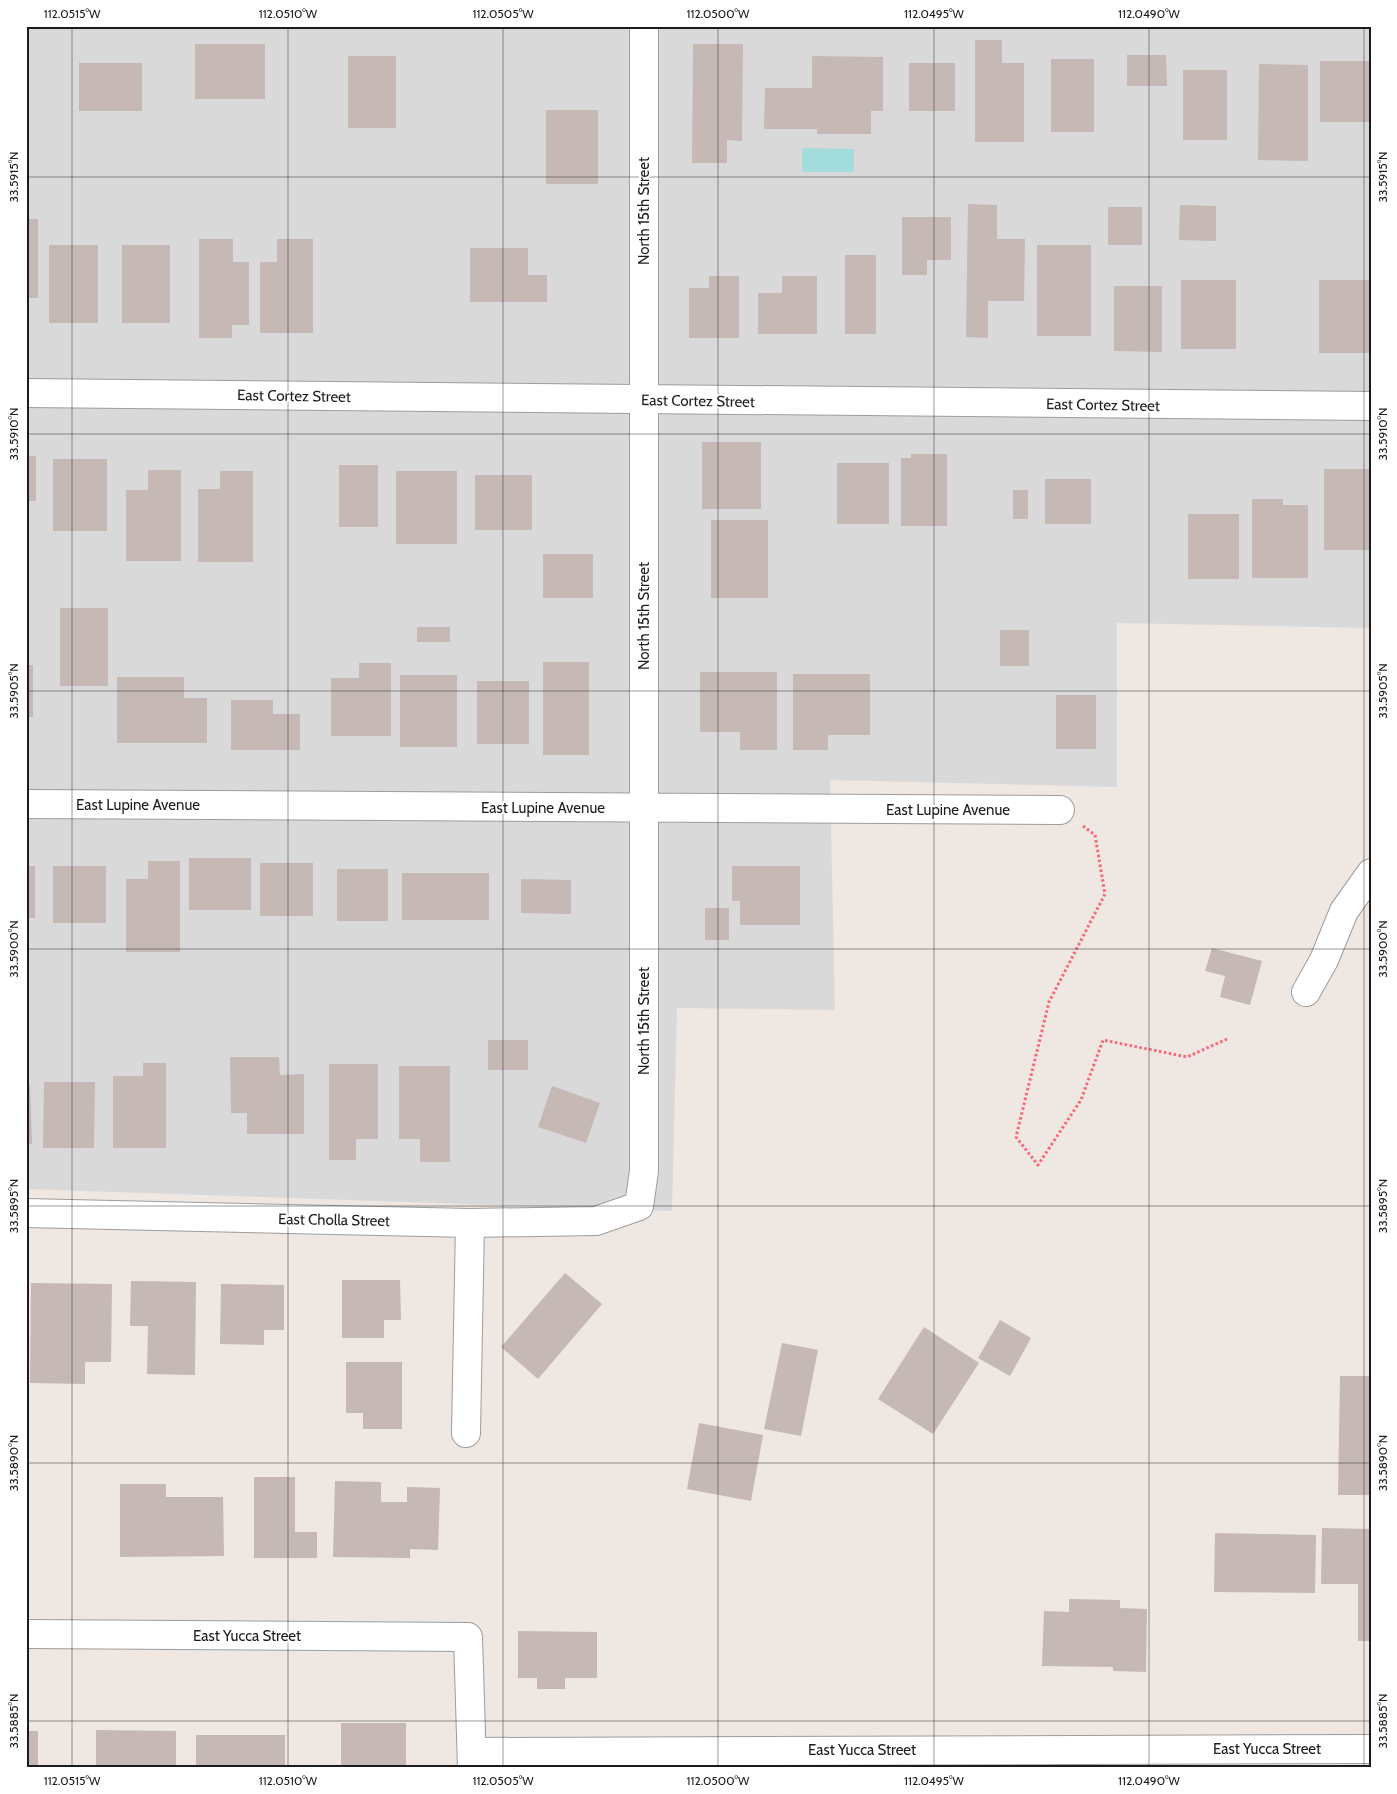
<svg xmlns="http://www.w3.org/2000/svg" width="1397" height="1794" viewBox="0 0 1397 1794" font-family="Cabin,sans-serif">
<rect width="100%" height="100%" fill="#eee7e2"/>
<path fill="#dad9d9" d="M26,26H1371V628L1117,623V787L830,780L835,1010L677,1008L672,1211L26,1189Z"/>
<path fill="#a2dcdc" d="M802,148L854,149V172H802Z"/>
<path fill="#c5b8b5" d="M975,40H1002V63H1024V142H975Z
M195,44H265V99H195Z
M693,44H743L742,141L727,140V163H692Z
M1127,55H1166L1167,86H1127Z
M348,56H396V128H348Z
M812,56L883,57V111H871V134H817V129H764L765,88H812Z
M1051,59H1094V132H1051Z
M1320,61H1371V122H1320Z
M79,63H142V111H79Z
M909,63H955V111H909Z
M1259,64L1308,65V161L1258,160Z
M1183,70H1227V140H1183Z
M546,110H598V184H546Z
M968,204L997,205V239H1025L1024,301H988V338L966,337Z
M1180,205L1216,206V241L1179,240Z
M1108,207H1142V245H1108Z
M902,217H951V260H927V275H902Z
M26,219H38V298H26Z
M199,239H233V262H249V325H232V338H199Z
M277,239H313V333H260V262H277Z
M49,245H98V323H49Z
M122,245H170V323H122Z
M1037,245H1091V336H1037Z
M470,248H528V275H547V302H470Z
M845,255H876V334H845Z
M709,276H739V338H689V288H709Z
M782,276H817V334H758V293H782Z
M1181,280H1236V349H1181Z
M1319,280H1371V353H1319Z
M1114,286H1162V352L1114,351Z
M702,442H761V509H702Z
M911,454H947V526H901V458H911Z
M26,456H36V501H26Z
M53,459H107V531H53Z
M837,463H889V524H837Z
M339,465H378V527H339Z
M1324,469H1371V550H1324Z
M148,470H181V561H126V490H148Z
M220,471H253V562H198V489H220Z
M396,471H457V544H396Z
M475,475H532V530H475Z
M1045,479H1091V524H1045Z
M1013,490H1028V519H1013Z
M1252,499H1283V505H1308V578H1252Z
M1188,514H1239V579H1188Z
M711,520H768V598H711Z
M543,554H593V598H543Z
M60,608H108V686H60Z
M417,627H450V642H417Z
M1000,630H1029V666H1000Z
M543,662H589V755H543Z
M359,663H391V736H331V678H359Z
M26,665H33V717H26Z
M700,672H777V750H740V732H700Z
M793,674H870V735H828V750H793Z
M400,675H457V747H400Z
M117,677H184V698H207V743H117Z
M477,681H529V744H477Z
M1056,695H1096V749H1056Z
M231,700H273V714H300V750H231Z
M189,858H251V910H189Z
M148,861H180V952H126V879H148Z
M260,863H313V916H260Z
M26,866H35V918H26Z
M53,866H106V923H53Z
M732,866H800V925H740V901H732Z
M337,869H388V921H337Z
M402,873H489V920H402Z
M521,879L571,880V914L521,913Z
M705,908H729V940H705Z
M1212,948L1262,961L1250,1005L1220,997L1225,976L1205,971Z
M488,1040H528V1070H488Z
M230,1057H279L280,1075L304,1074V1134H247V1113H231Z
M143,1063H166V1148H113V1076H143Z
M329,1064H378V1139H356V1160H329Z
M399,1066H450V1162H420V1139H399Z
M44,1082H95L94,1148H43Z
M26,1085H30L32,1144H26Z
M552,1086L600,1103L586,1143L538,1127Z
M565,1273L602,1304L538,1379L501,1347Z
M342,1280H400L401,1320H384V1338H342Z
M131,1281L196,1282L195,1375L147,1374L148,1326H130Z
M31,1283L112,1284L111,1362H85V1384L30,1383Z
M221,1284L284,1285V1330H264V1345L220,1344Z
M1000,1320L1031,1338L1010,1376L978,1358Z
M924,1327L979,1363L933,1434L878,1399Z
M782,1343L818,1350L801,1436L764,1429Z
M346,1362H402V1429H363V1413H346Z
M1340,1376H1371V1495H1338Z
M699,1423L763,1435L751,1501L687,1489Z
M254,1477H295V1532H317V1558H254Z
M335,1481L381,1482V1502H407V1487L440,1488L438,1550L410,1549V1558L333,1557Z
M120,1484H166V1497H223L224,1556L120,1557Z
M1322,1528L1371,1529V1641H1358V1584H1321Z
M1215,1533L1316,1535L1315,1593L1214,1592Z
M1069,1599L1120,1600V1608L1147,1609L1146,1672L1113,1671V1667L1042,1666L1044,1611L1069,1612Z
M518,1631L597,1632V1678H565V1689H537V1678H518Z
M341,1723H406V1768H341Z
M96,1730L176,1731V1768H96Z
M26,1731H38V1768H26Z
M196,1735H285V1768H196Z"/>
<g fill="none" stroke-linecap="round" stroke-linejoin="round">
<g stroke="#9d9d9d" stroke-width="30">
<path id="minor" d="M26,393L1371,406
M26,804L1060,810
M1306,992L1324,960L1344,911L1371,873
M26,1213L470,1223L596,1221L639,1206L644,1171V26
M466,1433L470,1223
M26,1634L468,1637L472,1768
M472,1752L1371,1749"/>
</g>
<path stroke="#f96779" stroke-width="3" stroke-dasharray="2.5 2.5" stroke-linecap="butt" d="M1083,826L1095,835L1105,894L1049,1002L1016,1137L1038,1165L1081,1100L1103,1040L1187,1057L1227,1039"/>
<use href="#minor" stroke="#fff" stroke-width="28"/>
</g>
<path fill="none" stroke="#1c1c1c" stroke-width="1" stroke-opacity="0.45" d="M72,26V1768M288,26V1768M503,26V1768M718,26V1768M934,26V1768M1149,26V1768M1364,26V1768M26,177H1371M26,434H1371M26,691H1371M26,949H1371M26,1206H1371M26,1463H1371M26,1721H1371"/>
<g text-anchor="middle" stroke-width="4" stroke-linejoin="round" paint-order="stroke">
<g font-size="15" fill="#1c1c1c" stroke="#fff">
<text transform="translate(644 211) rotate(-90)" y="5">North 15th Street</text>
<text transform="translate(294 396) rotate(1)" y="5">East Cortez Street</text>
<text transform="translate(698 401) rotate(1)" y="5">East Cortez Street</text>
<text transform="translate(1103 405) rotate(1)" y="5">East Cortez Street</text>
<text transform="translate(644 616) rotate(-90)" y="5">North 15th Street</text>
<text x="138" y="810">East Lupine Avenue</text>
<text x="543" y="813">East Lupine Avenue</text>
<text x="948" y="815">East Lupine Avenue</text>
<text transform="translate(644 1021) rotate(-90)" y="5">North 15th Street</text>
<text transform="translate(334 1220) rotate(1)" y="5">East Cholla Street</text>
<text x="247" y="1641">East Yucca Street</text>
<text x="1267" y="1754">East Yucca Street</text>
<text x="862" y="1755">East Yucca Street</text>
</g>
</g>
<rect width="1397" height="1794" fill="none" stroke="#ffffff" stroke-width="55"/>
<rect x="28" y="28" width="1342" height="1738" fill="none" stroke="#1c1c1c" stroke-width="2"/>
<g font-size="12" text-anchor="middle" fill="#1c1c1c">
<text x="72" y="18">112.0515°W</text>
<text x="288" y="18">112.0510°W</text>
<text x="503" y="18">112.0505°W</text>
<text x="718" y="18">112.0500°W</text>
<text x="934" y="18">112.0495°W</text>
<text x="1149" y="18">112.0490°W</text>
<text transform="translate(14 177) rotate(-90)" y="4">33.5915°N</text>
<text transform="translate(1383 177) rotate(-90)" y="4">33.5915°N</text>
<text transform="translate(14 434) rotate(-90)" y="4">33.5910°N</text>
<text transform="translate(1383 434) rotate(-90)" y="4">33.5910°N</text>
<text transform="translate(14 691) rotate(-90)" y="4">33.5905°N</text>
<text transform="translate(1383 691) rotate(-90)" y="4">33.5905°N</text>
<text transform="translate(14 949) rotate(-90)" y="4">33.5900°N</text>
<text transform="translate(1383 949) rotate(-90)" y="4">33.5900°N</text>
<text transform="translate(14 1206) rotate(-90)" y="4">33.5895°N</text>
<text transform="translate(1383 1206) rotate(-90)" y="4">33.5895°N</text>
<text transform="translate(14 1463) rotate(-90)" y="4">33.5890°N</text>
<text transform="translate(1383 1463) rotate(-90)" y="4">33.5890°N</text>
<text transform="translate(14 1721) rotate(-90)" y="4">33.5885°N</text>
<text transform="translate(1383 1721) rotate(-90)" y="4">33.5885°N</text>
<text x="72" y="1785">112.0515°W</text>
<text x="288" y="1785">112.0510°W</text>
<text x="503" y="1785">112.0505°W</text>
<text x="718" y="1785">112.0500°W</text>
<text x="934" y="1785">112.0495°W</text>
<text x="1149" y="1785">112.0490°W</text>
</g>
</svg>
